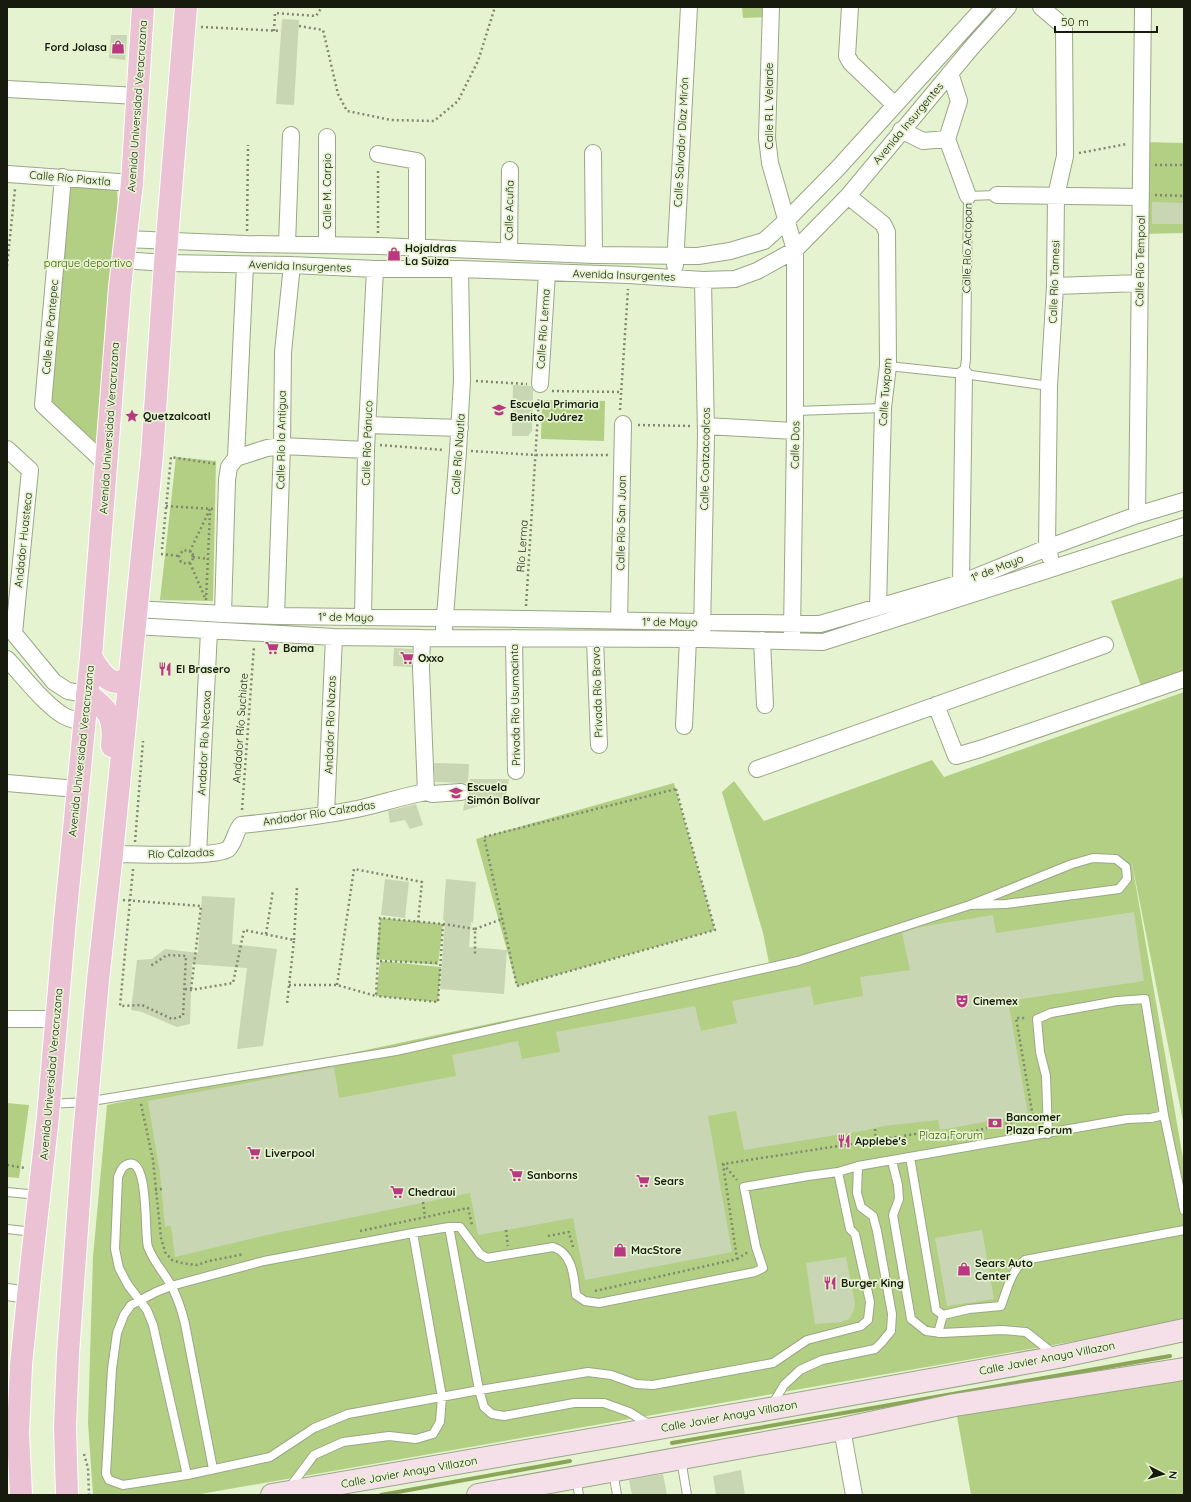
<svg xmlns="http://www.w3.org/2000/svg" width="1191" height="1502" viewBox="0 0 1191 1502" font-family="Quicksand,sans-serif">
<rect width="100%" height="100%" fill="#e5f3d0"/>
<path fill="#b3cf83" d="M742,7H771V17L743,18Z
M1142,142L1184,143V233L1141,234Z
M69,185L117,190L119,227L97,445L47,404Z
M542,400L605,401L604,441L541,439Z
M176,457L216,461L213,601L160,600Z
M1184,577V673L1141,686L1111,601Z
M1184,692V1126L1131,858L1184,1164V1322L195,1495H93L88,1423L93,1257L107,1105L626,995L769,963L763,933L722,792L734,781L764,821L932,760L944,777Z
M674,783L715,930L517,986L476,839Z
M380,918L443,924L438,965L376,959Z
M380,961L441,967L438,1002L376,996Z
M7,1103L29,1105L19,1178L7,1177Z
M1184,1369V1495H971L955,1405Z"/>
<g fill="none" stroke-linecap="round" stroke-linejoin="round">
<path stroke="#8aa656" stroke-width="4" d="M672,1443L1170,1356
M381,1495L570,1461"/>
</g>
<path fill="#c8d6b4" d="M282,19L299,20L294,105L276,104Z
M111,35H127L125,60L109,58Z
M1152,202L1184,203V224H1152Z
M513,385L531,386L533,390L532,431L528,436H512Z
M394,648L412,649V667L393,666Z
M434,763L469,764L468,783L435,782Z
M470,779H509L506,797L463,811L465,800L470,796V791L468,786Z
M416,804L423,825L410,829L405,820L390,823L388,811Z
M385,879L409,882L405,918L381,915Z
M446,879L476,882L473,923L471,922L469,947L507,950L504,994L440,989L445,921L443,920Z
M202,896L235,898L232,944L277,949L263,1046L237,1049L247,968L192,964L190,1024L177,1027L142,1012L131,1010L137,960L152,959L165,949L198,953Z
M1134,912L1144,981L1008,1001L1028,1114L940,1130L938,1120L884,1126L867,1130L744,1150L736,1111L708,1116L732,1252L585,1280L573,1218L478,1235L470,1193L262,1236L175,1257L171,1226L165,1227L160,1174L148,1101L334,1067L339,1098L456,1076L452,1055L518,1041L522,1059L560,1052L556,1032L695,1006L701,1031L737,1023L732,1001L810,986L814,1005L863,996L860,977L910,970L902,933L920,927L993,915L996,933Z
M982,1230L994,1299L947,1306L935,1238Z
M846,1257L855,1303L854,1310L849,1319L841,1322L815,1324L806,1263Z
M741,1470L745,1495H716L713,1476Z
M663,1474L667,1495H632L629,1480Z"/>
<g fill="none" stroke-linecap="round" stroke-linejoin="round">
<g stroke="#9aa786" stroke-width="10">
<path id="lane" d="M888,366L964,374L1049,386
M964,374L966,359L968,196L997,195
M795,411L883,408
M50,1104L86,1102L396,1051L798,961L970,905L1072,864L1093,858L1116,859L1126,867L1127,879L1119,889L1006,904L970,905
M1048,1134L1046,1076L1040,1052L1037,1019L1051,1013L1117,1001L1145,999L1164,1115
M910,1157L936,1310L943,1315L969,1309L1001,1306C1007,1290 1011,1270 1025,1260L1184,1230
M892,1161L898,1185L899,1199L893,1215L911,1319L926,1331L942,1333L1002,1330L1026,1332L1054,1354
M838,1172L850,1229L855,1234L870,1302L868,1320L861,1326L807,1340L773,1363L653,1385L636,1384L611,1375L588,1372L474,1391L348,1414L314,1428L270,1457L187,1475L123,1485L109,1480L106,1474L112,1369L117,1333L124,1315L131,1305L156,1292L171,1286L264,1261L413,1233L449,1227H460L480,1254L487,1258L553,1247C573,1253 574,1278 576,1295L585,1301L599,1303L755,1272L763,1268L756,1247L744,1187L808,1176L838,1172L858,1166L1127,1119L1151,1118L1164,1115L1184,1210
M7,1192L38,1195
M449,1227L479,1390L484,1407L492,1414L504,1416L574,1403H604L629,1412L650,1425
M7,1229L34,1232
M938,1333L943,1315
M772,1405L784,1385L800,1370L822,1360L875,1349L882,1342L891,1331L892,1314L877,1231L873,1216L861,1207L857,1193L858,1166
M681,1459L687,1495
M613,1471L617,1495
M187,1475L153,1325L147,1310L128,1285L119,1268L115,1249L118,1177C120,1173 121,1167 126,1165C150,1152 144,1236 148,1247C154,1263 164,1272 172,1287C178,1299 182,1311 185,1324L213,1469
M576,1478L579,1495
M290,1487L314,1455L343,1442L389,1436L416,1439L433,1434L440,1422L442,1397L413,1233"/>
</g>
<g stroke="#9aa786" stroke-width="18">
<path id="street" d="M771,7L767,138L770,163L795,250V431L792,633
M850,7L847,56L851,63L895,105
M1041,7L1062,25L1064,28L1065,156L1056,196L1055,286L1049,386L1047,548L1050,557
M950,73L959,101L947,139L968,196
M7,89L138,96
M901,130L923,141L947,139
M593,153L594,255
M378,154L417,161V257
M8,174L132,183
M63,177L43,405L106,464
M997,195L1141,197
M848,196L883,224L887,232L888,366L883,408L878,607
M125,239L246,244L380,246L594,255L698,256L730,251L764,241L787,220L838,168L984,7
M287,244L291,135
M327,245V137
M509,251L510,170
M123,260L165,263L292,265L375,269H460L629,275L703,280L735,279L757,271L795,250L848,196L972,47L1008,7
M675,265L689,7
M1055,286L1140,283
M540,384L547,273
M368,425L460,428
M706,426L795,431
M7,449L30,470L14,633
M236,458L245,265
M1137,515L1143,7
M961,583L964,374
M136,609L223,614L276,616L525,619L820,624L961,583L1047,548L1137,515L1184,501
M223,614L227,480L229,467L236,458L267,448L282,446L366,450
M276,616L282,446L283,352L292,265
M363,617L366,450L375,269
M619,621L623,424
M7,625L54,682L68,691L87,694
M134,626L334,637L422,638L702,639L823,642L1184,526
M444,629L458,451L462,380L460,269
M702,632L706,435L703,280
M422,638L421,668L426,792L432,794L461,792
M514,638L516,771
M595,639L599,745
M762,640L765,705
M7,659C22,675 45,705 64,716C70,719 77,721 84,721
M936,705L956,756L980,749L1184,679
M684,726L688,639
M757,769L1105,645
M7,783L77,789
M326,814L334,637
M112,854C132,854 216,858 228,849C234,844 235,832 241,825C280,821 319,817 357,809C380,804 403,796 426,792
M198,854L209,631
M7,1019H56
M7,1292L28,1295
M842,1429L854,1495"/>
</g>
<g stroke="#9aa786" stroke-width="24">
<path id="secondary" d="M272,1495L769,1409L1058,1357L1184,1330
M478,1495L842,1429L955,1405L1184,1369"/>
</g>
<g stroke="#fff" stroke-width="24">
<path id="primary" d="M91,657C99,670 112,693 129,676
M87,694C109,710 115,717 112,746
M21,1495L18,1433L21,1365L30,1277L48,1116L65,920L91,657L120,287L132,183L143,7
M67,1495L65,1427L68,1354L83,1146L98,980L112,854L152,455L165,263L186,7"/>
</g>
<path stroke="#7f8870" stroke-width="2.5" stroke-dasharray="2 3" stroke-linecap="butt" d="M299,26L323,30L338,94L347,111L391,120L434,121L458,101L478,61L495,7
M201,27L281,31
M274,31L275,13L316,16L322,7
M1079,153L1127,144
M1155,165H1184
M1155,195L1184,196
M247,231L248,145
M378,233V168
M7,266L15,189
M476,381L527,384
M552,391L621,392
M620,410L628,289
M638,425L693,426
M380,445L444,450
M471,451L536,455H608
M166,506L213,509
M162,549L171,457L216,464
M161,554L179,556
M193,557L190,551C194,554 194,558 191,562L187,564L181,562L179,556L183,550L190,551L210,509
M193,557L209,559
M190,563L206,600
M206,600L210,513
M526,606L539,397
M676,789L715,930L517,986L484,837Z
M242,810L254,646
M135,842L143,741
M133,869L120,1006L142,1005L172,1019L183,1016L186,956L167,955L149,967
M123,900L201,906L191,990
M443,924L475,929V954
M475,929L502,919
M266,934L273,890
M294,940L297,887
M380,961L440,963
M289,985H337L376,996L380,918L443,924L438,1002L376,996
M337,985L354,869L422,882L418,922
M185,989L191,990L233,983L244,930L294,940L287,1004
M141,1104L153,1160L161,1238L165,1252L172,1260L182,1263L197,1265L209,1261L244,1254
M875,1129L876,1140
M723,1164L737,1180
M7,1165L25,1168
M155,1190L162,1189
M423,1202L425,1217
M506,1230L508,1246
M360,1231L468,1208L472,1225
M548,1236L569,1232L573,1247
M737,1259L748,1252
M595,1291L737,1259L723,1164L928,1132L942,1139L1033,1117L1016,1018H1027
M84,1454L88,1468L89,1495"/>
<use href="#lane" stroke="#fff" stroke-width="8"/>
<use href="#street" stroke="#fff" stroke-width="16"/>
<use href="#secondary" stroke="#f5e0e9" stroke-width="22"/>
<use href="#primary" stroke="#ebc1d4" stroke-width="22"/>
</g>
<defs>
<g id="shop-bare" transform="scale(1.08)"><path d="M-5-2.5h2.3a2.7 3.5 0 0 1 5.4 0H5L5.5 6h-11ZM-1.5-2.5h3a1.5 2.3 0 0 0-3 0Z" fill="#ba3880" stroke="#e5f3d0" stroke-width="2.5" paint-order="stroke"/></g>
<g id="school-bare" transform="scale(1.08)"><path d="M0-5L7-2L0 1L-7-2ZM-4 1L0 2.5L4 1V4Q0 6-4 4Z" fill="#ba3880" stroke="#e5f3d0" stroke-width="2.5" paint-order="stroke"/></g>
<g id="sight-bare" transform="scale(1.08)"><path d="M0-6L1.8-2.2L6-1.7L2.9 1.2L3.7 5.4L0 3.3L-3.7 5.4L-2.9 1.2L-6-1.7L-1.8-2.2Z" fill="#ba3880" stroke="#e5f3d0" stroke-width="2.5" paint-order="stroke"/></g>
<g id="supermarket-bare" transform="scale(1.08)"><path d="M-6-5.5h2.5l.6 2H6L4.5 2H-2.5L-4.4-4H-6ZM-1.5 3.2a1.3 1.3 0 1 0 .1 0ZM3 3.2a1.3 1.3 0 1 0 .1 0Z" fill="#ba3880" stroke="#e5f3d0" stroke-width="2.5" paint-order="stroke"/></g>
<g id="restaurant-bare" transform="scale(1.08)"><path d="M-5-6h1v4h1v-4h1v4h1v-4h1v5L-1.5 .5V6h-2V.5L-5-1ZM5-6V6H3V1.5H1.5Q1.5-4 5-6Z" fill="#ba3880" stroke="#e5f3d0" stroke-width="2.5" paint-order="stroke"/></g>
<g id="theatre-bare" transform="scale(1.08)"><path d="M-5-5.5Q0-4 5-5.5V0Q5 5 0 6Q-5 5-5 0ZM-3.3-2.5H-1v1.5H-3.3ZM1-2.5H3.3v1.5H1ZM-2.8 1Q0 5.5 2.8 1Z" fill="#ba3880" stroke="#e5f3d0" stroke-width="2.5" paint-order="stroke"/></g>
<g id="bank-bare" transform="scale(1.08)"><path d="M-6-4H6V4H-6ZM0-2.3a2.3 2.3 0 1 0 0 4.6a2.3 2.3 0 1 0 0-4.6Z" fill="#ba3880" stroke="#e5f3d0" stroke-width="2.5" paint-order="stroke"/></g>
</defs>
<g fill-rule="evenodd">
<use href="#shop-bare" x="118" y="47"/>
<use href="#shop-bare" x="394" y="254"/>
<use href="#school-bare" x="499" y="410"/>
<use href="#sight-bare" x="132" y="416"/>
<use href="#supermarket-bare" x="272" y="648"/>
<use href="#supermarket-bare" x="407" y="658"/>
<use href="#restaurant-bare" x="165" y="669"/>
<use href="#school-bare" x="456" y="793"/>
<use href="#theatre-bare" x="962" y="1001"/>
<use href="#bank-bare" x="995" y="1123"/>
<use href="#restaurant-bare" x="844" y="1141"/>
<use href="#supermarket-bare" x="254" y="1153"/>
<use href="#supermarket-bare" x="516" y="1175"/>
<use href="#supermarket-bare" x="643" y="1181"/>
<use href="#supermarket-bare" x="397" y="1192"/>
<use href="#shop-bare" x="620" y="1250"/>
<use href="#shop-bare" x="964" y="1269"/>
<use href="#restaurant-bare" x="830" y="1283"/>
</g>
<g text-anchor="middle" stroke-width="3.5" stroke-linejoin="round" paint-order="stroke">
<g font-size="11" font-weight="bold" fill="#161b0e" stroke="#e5f3d0" text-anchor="start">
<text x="107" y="51" text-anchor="end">Ford Jolasa</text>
<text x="405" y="252">Hojaldras<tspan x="405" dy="13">La Suiza</tspan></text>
<text x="510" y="408">Escuela Primaria<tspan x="510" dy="13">Benito Juárez</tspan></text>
<text x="143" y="420">Quetzalcoatl</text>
<text x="283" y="652">Bama</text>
<text x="418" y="662">Oxxo</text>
<text x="176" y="673">El Brasero</text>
<text x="467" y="791">Escuela<tspan x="467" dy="13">Simón Bolívar</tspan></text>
<text x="973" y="1005">Cinemex</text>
<text x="1006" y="1121">Bancomer<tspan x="1006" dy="13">Plaza Forum</tspan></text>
<text x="855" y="1145">Applebe's</text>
<text x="265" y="1157">Liverpool</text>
<text x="527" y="1179">Sanborns</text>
<text x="654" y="1185">Sears</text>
<text x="408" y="1196">Chedraui</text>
<text x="631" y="1254">MacStore</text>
<text x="975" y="1267">Sears Auto<tspan x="975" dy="13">Center</tspan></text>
<text x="841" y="1287">Burger King</text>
</g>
<g font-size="11" fill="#161b0e" stroke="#e5f3d0">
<text transform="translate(137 106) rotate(-86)" y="4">Avenida Universidad Veracruzana</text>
<text transform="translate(769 106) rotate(-90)" y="4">Calle R L Velarde</text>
<text transform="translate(908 123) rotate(-50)" y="4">Avenida Insurgentes</text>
<text transform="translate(681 142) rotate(-87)" y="4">Calle Salvador Díaz Mirón</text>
<text transform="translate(70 178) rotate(5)" y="4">Calle Río Piaxtla</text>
<text transform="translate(327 191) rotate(-90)" y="4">Calle M. Carpio</text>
<text transform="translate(509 210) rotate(-89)" y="4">Calle Acuña</text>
<text transform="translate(967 248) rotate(-89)" y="4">Calle Río Actopan</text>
<text transform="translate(1140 261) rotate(-89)" y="4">Calle Río Tempoal</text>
<text transform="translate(300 266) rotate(2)" y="4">Avenida Insurgentes</text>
<text transform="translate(624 275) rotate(2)" y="4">Avenida Insurgentes</text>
<text transform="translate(1054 282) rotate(-88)" y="4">Calle Río Tamesi</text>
<text transform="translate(50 327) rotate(-85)" y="4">Calle Río Pantepec</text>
<text transform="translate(543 329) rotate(-86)" y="4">Calle Río Lerma</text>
<text transform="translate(885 392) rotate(-86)" y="4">Calle Tuxpam</text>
<text transform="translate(109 428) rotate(-86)" y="4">Avenida Universidad Veracruzana</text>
<text transform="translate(281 440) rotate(-89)" y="4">Calle Río la Antigua</text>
<text transform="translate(367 443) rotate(-88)" y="4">Calle Río Pánuco</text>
<text transform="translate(795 445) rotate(-89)" y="4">Calle Dos</text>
<text transform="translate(458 454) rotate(-86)" y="4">Calle Río Nautla</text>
<text transform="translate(705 459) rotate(-89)" y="4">Calle Coatzacoalcos</text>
<text transform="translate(621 523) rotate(-89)" y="4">Calle Río San Juan</text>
<text transform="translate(23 540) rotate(-84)" y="4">Andador Huasteca</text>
<text transform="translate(522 546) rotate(-86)" y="4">Río Lerma</text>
<text transform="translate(997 568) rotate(-22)" y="4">1° de Mayo</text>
<text transform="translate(346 617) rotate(1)" y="4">1° de Mayo</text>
<text transform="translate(670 622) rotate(1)" y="4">1° de Mayo</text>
<text transform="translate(597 692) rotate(-92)" y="4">Privada Río Bravo</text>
<text transform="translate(515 705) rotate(-91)" y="4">Privada Río Usumacinta</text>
<text transform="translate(330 725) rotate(-88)" y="4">Andador Río Nazas</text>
<text transform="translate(240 728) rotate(-86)" y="4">Andador Río Suchiate</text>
<text transform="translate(204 743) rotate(-87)" y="4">Andador Río Necaxa</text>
<text transform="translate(81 751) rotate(-84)" y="4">Avenida Universidad Veracruzana</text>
<text transform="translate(319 813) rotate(-9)" y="4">Andador Río Calzadas</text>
<text transform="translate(181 853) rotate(-2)" y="4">Río Calzadas</text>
<text transform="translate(51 1074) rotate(-85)" y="4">Avenida Universidad Veracruzana</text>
<text transform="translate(1047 1358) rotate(-11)" y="4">Calle Javier Anaya Villazon</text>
<text transform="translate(729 1416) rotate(-10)" y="4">Calle Javier Anaya Villazon</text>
<text transform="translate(409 1472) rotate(-10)" y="4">Calle Javier Anaya Villazon</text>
</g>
<g font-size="11" fill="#476000" stroke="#e5f3d0">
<text x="88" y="267">parque deportivo</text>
<text x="951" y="1139">Plaza Forum</text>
</g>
</g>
<rect width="1191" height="1502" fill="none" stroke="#161b0e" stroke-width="16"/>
<g transform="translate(1163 1474) rotate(96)" stroke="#e5f3d0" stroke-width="3" paint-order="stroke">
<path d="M0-3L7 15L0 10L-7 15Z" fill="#161b0e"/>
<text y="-6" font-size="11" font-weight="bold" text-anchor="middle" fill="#161b0e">N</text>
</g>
<path d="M1055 26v6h102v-6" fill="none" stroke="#161b0e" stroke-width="2"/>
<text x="1061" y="26" font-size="12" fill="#161b0e" stroke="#e5f3d0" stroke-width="3" paint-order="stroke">50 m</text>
</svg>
